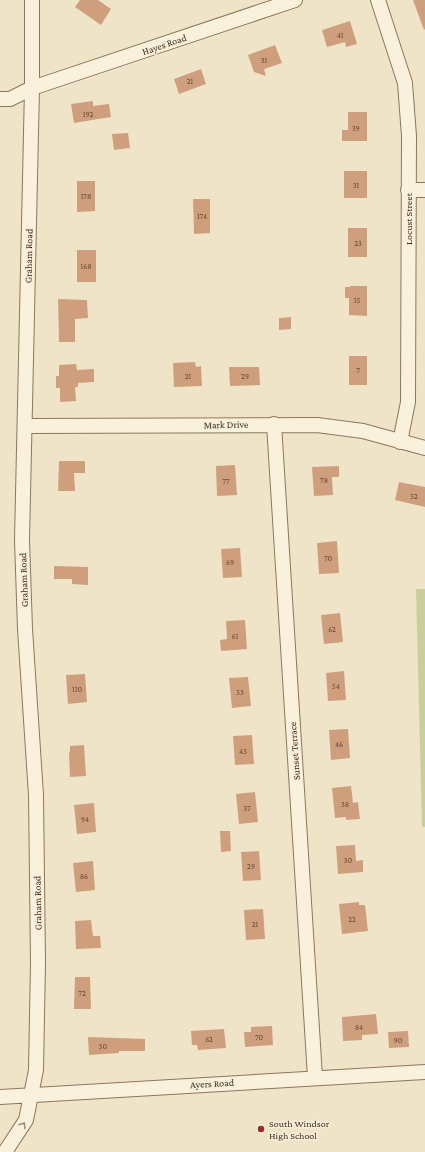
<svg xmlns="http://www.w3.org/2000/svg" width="425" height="1152" viewBox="0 0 425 1152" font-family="'Crimson Pro',serif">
<rect width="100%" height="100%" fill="#f0e4c8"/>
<path fill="#c9cf9b" d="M416,589H425V827H422Z"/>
<path fill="#cf9f7d" d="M80,0H98L111,9L101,25L75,7Z
M413,0H425V29L424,30Z
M350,21L357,44L346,47L345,42L327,47L322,30Z
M275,45L282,63L264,69L266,76L254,72L248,55Z
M201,69L206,84L179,94L174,79Z
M93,101V106L109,104L111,117L74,123L71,104Z
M348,112H367V141H342V130H348Z
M128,133L130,148L114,150L112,134Z
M344,171H367V198H344Z
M77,181H95V211L77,212Z
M193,199H210V233L194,234Z
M348,228H367V257H348Z
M77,250H96V282H77Z
M350,286H367V316L349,315V298H345V287H350Z
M58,299L87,300L88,318L75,319V342H59Z
M291,317V329L279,330V318Z
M349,356H367V385H349Z
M195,362L196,367L201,366L202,386L174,387L173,363Z
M76,364L77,370L94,369V382L78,383V387H75L76,401L60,402V388H56V376H59V365Z
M229,367H259L260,385L230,386Z
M59,461H85V473H74L75,491H58Z
M235,465L237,495L217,496L216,466Z
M339,466V477H332L333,495L314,496L312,467Z
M399,482L425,487V507L395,500Z
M337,541L339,573L319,574L317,543Z
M240,548L242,577L223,578L221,549Z
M54,566L88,567V585L72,584V579H54Z
M340,613L343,642L324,644L321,615Z
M245,620L247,649L221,651L220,640L227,639L226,621Z
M344,671L346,700L328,701L326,673Z
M85,674L87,702L68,704L66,675Z
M248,677L251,706L232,708L229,678Z
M348,729L350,758L331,760L329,730Z
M252,735L254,764L235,765L233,736Z
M84,745L86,776L70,777L69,753L70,751V746Z
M351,786L353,803L358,802L360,819L346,820V817L335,818L332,788Z
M255,792L258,822L239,824L236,794Z
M94,803L96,832L77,834L74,805Z
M220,831H230L231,851L221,852Z
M355,845L356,861L363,860V872L338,874L336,846Z
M259,851L261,880L243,881L241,852Z
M93,861L95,890L76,892L73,863Z
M359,902V905H365L368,931L342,934L339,904Z
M263,909L265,939L246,940L244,910Z
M91,920L93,936H100L101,948L76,949L75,921Z
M75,977H90L91,1009H74Z
M376,1014L378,1034L362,1035V1040L343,1041L342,1017Z
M272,1026L273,1045L245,1047L244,1032H251V1027Z
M224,1029L226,1048L198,1050L197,1045H192L191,1031Z
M408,1031L409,1047L389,1048L388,1032Z
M88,1037L145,1039V1051H119V1053L89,1055Z"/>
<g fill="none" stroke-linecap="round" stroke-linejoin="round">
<g stroke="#8d765c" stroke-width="16">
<path id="minor" d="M378,0L405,83L409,136L408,402L400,442
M0,99H10L32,88L295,0
M408,190H425
M274,424L315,1077
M25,426L317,425L363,431L425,448
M0,1097L425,1072
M5,1152L26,1120L36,1070L38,963L36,795L25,629L22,540L32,88V0"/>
</g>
<use href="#minor" stroke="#faf1dc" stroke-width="14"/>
</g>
<defs><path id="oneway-chevron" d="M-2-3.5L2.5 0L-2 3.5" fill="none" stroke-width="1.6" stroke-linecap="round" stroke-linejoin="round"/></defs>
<use stroke="#9c907e" href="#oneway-chevron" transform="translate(23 1125) rotate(-58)"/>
<circle fill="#9e2a2b" stroke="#f7eed8" stroke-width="1.5" cx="261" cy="1129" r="4"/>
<g text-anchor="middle" stroke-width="3" stroke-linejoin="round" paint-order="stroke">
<g font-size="8" fill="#624a37">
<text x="340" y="38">41</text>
<text x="264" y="63">31</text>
<text x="190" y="84">21</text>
<text x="88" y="117">192</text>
<text x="356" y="131">39</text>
<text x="356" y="188">31</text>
<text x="86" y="199">178</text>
<text x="202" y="219">174</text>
<text x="358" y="246">23</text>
<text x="86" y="269">168</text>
<text x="357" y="303">15</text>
<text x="358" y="373">7</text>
<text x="188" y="379">21</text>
<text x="245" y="379">29</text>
<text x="324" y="483">78</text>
<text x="226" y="484">77</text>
<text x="414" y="499">52</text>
<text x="328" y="561">70</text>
<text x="230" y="565">69</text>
<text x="332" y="632">62</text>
<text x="235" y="639">61</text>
<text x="336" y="689">54</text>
<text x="77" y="692">110</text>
<text x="240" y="695">53</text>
<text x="339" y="747">46</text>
<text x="243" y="754">45</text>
<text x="345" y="807">38</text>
<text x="247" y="811">37</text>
<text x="85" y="822">94</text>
<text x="348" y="863">30</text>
<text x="251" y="869">29</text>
<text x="84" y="879">86</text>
<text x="352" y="922">22</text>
<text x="255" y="927">21</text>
<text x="82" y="996">72</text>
<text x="359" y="1030">84</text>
<text x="259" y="1040">70</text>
<text x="209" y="1042">62</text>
<text x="398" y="1043">90</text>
<text x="103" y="1049">50</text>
</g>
<g font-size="10" fill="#3d2e20" stroke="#f7eed8">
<text transform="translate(164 44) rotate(-19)" y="4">Hayes Road</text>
<text transform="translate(408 219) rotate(-90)" y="4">Locust Street</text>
<text transform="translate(28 256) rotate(-89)" y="4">Graham Road</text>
<text transform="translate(226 424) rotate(-1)" y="4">Mark Drive</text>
<text transform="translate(23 580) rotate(-92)" y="4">Graham Road</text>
<text transform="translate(294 751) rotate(-94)" y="4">Sunset Terrace</text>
<text transform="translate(37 903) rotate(-91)" y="4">Graham Road</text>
<text transform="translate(212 1083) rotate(-3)" y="4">Ayers Road</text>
</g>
<g font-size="10" fill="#3d2e20" stroke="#f7eed8" text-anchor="start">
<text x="269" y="1127">South Windsor<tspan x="269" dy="12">High School</tspan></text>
</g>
</g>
</svg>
